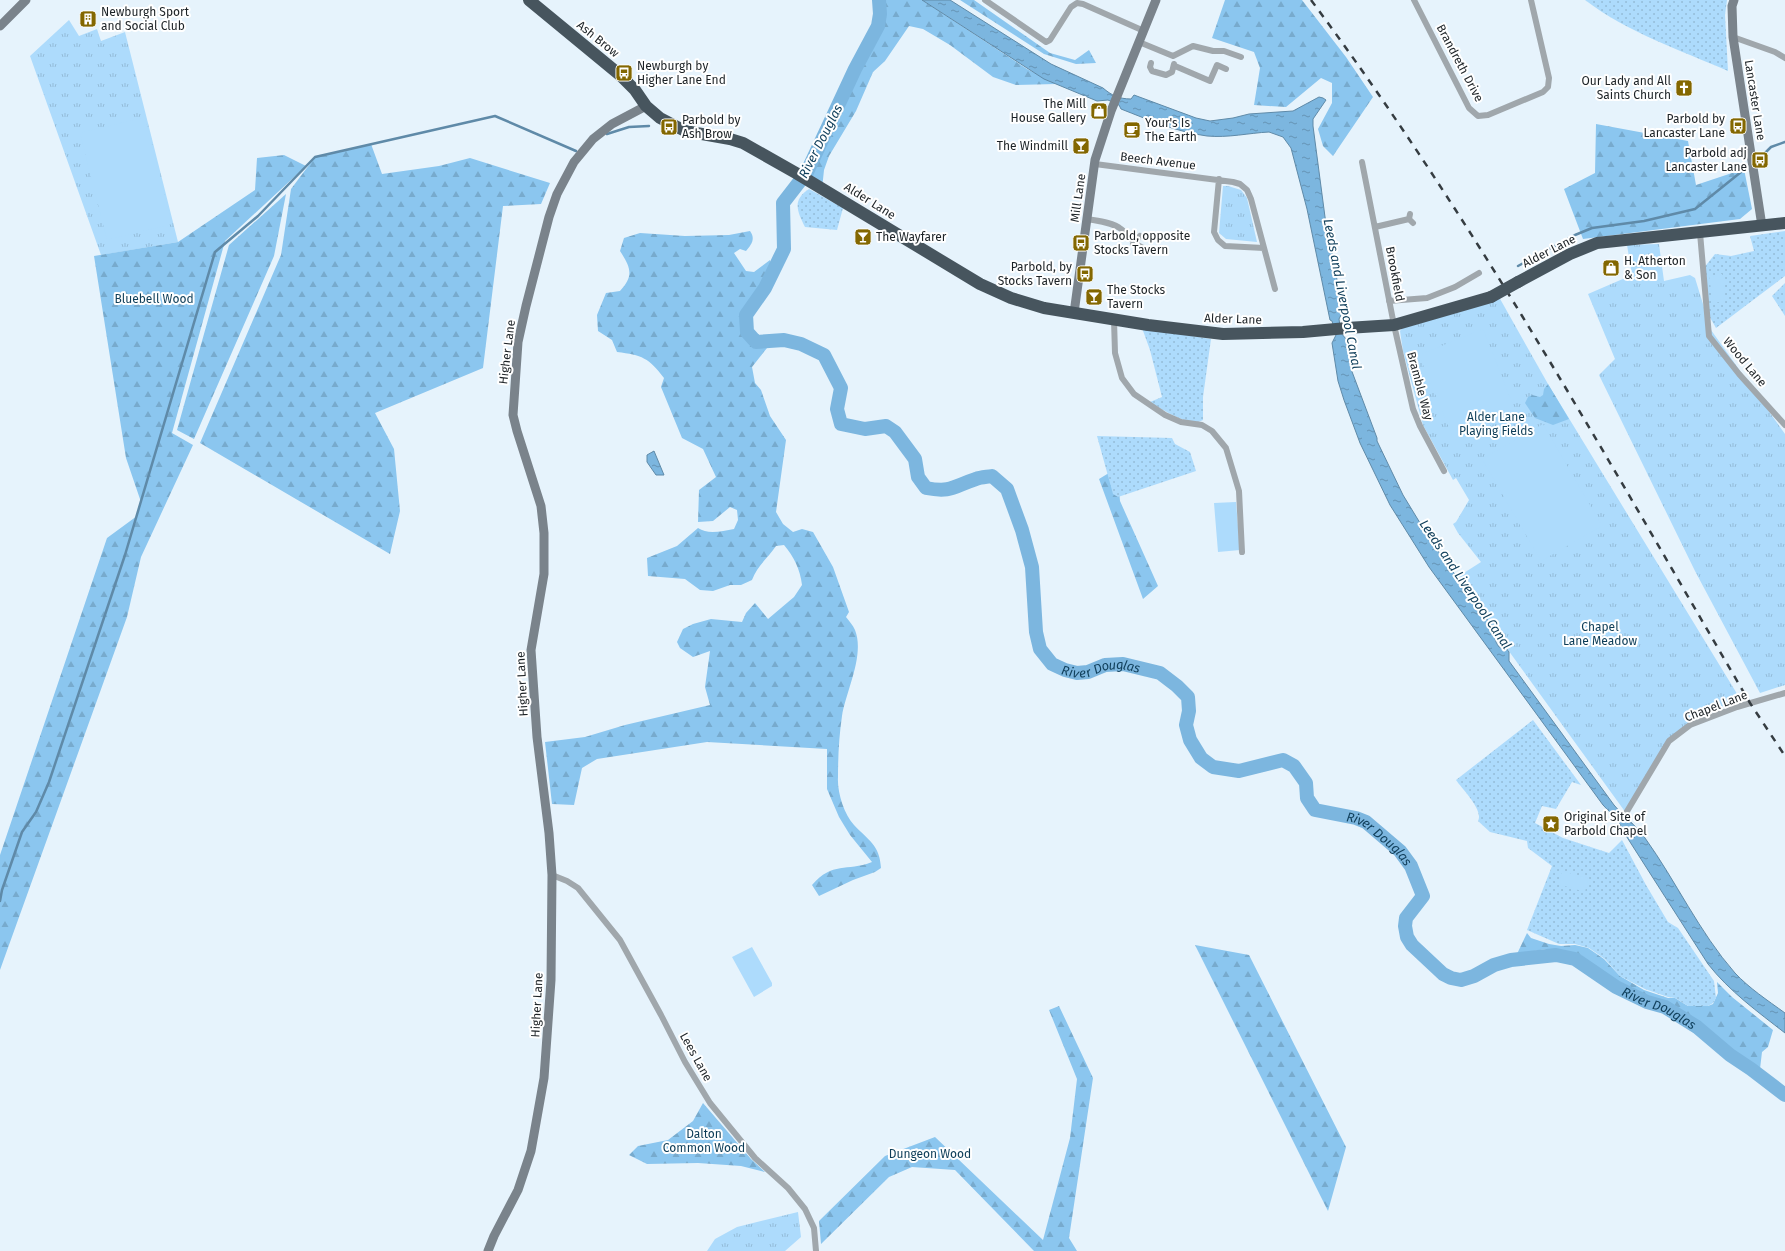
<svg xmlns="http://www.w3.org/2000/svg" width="1785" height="1251" viewBox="0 0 1785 1251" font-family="'Fira Sans',sans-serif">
<defs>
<pattern id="grass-tufts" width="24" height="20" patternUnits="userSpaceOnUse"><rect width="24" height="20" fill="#addbfc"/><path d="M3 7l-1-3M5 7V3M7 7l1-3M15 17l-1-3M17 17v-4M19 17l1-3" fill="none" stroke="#94bcd8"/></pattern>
<pattern id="forest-firs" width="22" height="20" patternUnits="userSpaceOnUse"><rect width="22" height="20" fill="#8bc6ef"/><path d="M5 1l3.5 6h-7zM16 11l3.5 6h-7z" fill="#77aacd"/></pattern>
<pattern id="garden-dots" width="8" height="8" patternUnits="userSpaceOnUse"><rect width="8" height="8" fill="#addbfc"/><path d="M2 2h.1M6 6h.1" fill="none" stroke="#94bcd8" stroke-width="1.8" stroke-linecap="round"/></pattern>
<pattern id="water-ripples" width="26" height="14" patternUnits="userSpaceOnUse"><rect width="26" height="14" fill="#7cb6df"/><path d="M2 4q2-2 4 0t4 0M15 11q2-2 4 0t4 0" fill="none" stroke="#6594b5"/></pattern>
</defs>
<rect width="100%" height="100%" fill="#e6f3fc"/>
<path fill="url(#grass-tufts)" d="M69,20L79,36L97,29L101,41L125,32L178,242L101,255L30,56Z
M1228,186L1241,190L1247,198L1257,242L1226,239L1219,233L1223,186Z
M1659,244L1664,281L1690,275L1695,278L1711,330L1785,434V685L1760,693L1695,571L1599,375L1615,359L1588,294L1632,275L1627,245Z
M1499,297L1548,384L1739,697L1690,725L1669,741L1626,813L1456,578L1481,562L1458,533L1453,524L1456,522L1469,500L1456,478L1453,480L1423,425L1403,351L1400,331L1403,327Z
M798,1212L801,1237L785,1251H707L715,1239L737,1227Z"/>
<path fill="url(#forest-firs)" d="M879,0H922L1027,69L1056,84L1016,85L993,77L950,45L923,29L909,26L885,61L873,72L856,111L829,156L824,170L822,189L804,177L855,69L878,26L880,14Z
M960,0H974L1050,53L1075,60L1089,50L1096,63L1076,64L1044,54Z
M1225,0H1302L1346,57L1373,97L1333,156L1323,146L1318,129L1332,103V83L1321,78L1286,107L1254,105L1260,68L1254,52L1212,38Z
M1596,124L1688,141L1696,185L1744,169L1752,209L1740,219L1583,239L1564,189L1595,173Z
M371,144L382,174L439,166L470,158L550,183L541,204L503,206L483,368L375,413L394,449L400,511L390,554L200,443L281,255L291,189L315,157Z
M284,155L306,166L225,241L172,433L193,445L141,557L127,617L0,970V855L107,538L137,516L141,502L126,458L94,256L178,242L255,190L257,158Z
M286,194L274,256L194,439L177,430L229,245Z
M750,231C756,239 751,245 746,251L740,249L734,253L746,271L754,272L770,260L771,267L764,282L751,299L743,311L745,330L749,337L767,348L752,367L755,383L761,390L770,416L786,440L776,512L783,524L793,532L802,529L813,532L833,567L849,612L846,617C849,621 853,625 855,630C865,655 846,691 842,716C839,736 838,757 838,777C837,792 844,814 854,825C868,840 880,845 881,868L875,872L853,880L819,896L812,885C833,861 846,872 872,862L850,835L839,817L827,789V749L707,742L597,759L582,768L574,805L552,804L545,742L585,737L625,725L710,705L705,687L710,651L693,657L680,648L677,642L683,629L693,624L711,619L742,622L746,613L755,603L768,619L794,597L802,585C800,569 794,557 784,545L776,546C768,558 757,566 752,580L741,585H730L713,591L700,590L685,579L648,576L647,558L677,546L698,528C708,535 722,531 734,529L738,520L737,510L730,507L713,521L698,522L699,490L716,477L703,449L682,438L661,387L664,378C649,358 642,355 617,352L612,340L598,331L597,315L606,293L620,291C634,276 631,268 620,251L624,238L640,233L685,236L729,235Z
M1548,384L1569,419L1553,425L1535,418L1525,403L1528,397L1532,395L1540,397L1543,395L1544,389Z
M1117,468L1120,501L1158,586L1143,599L1099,479Z
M1527,933L1531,938L1549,944L1561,946L1575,945L1588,948L1604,959L1620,976L1644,990L1668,998H1675L1688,1006H1708L1713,1004L1718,993L1717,982L1732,997L1773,1030L1768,1047L1762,1052L1760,1069L1730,1049L1705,1027L1682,1011L1670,1004L1654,1001L1633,988L1595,970L1591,964L1581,955L1556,952L1546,949L1517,954Z
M1195,945L1249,955L1346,1147L1328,1211Z
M1059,1006L1093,1078L1069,1238L1077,1251H1034L955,1170L912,1167L889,1177L821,1244L819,1221L885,1156L935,1137L1043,1240L1070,1138L1077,1079L1049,1010Z
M703,1103L751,1159L765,1172L741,1166L698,1163L647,1164L629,1155L638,1146L668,1140L693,1121Z"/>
<path fill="url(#garden-dots)" d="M1585,0H1727L1725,15L1728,71C1680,50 1627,32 1585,0Z
M809,189L843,208L837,230L805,227C797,211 792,200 809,189Z
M1785,231V276L1716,328L1708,314L1703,269L1715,254L1731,256L1754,251L1750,236Z
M1785,283V316L1772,296Z
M1142,328L1211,339L1203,397V420C1191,428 1161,409 1150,402L1162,397L1150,350Z
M1097,436L1172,438L1175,444L1190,452L1196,471L1118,497L1113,494Z
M1533,720L1581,785L1572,782L1556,809L1542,806L1535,823L1563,838L1609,853L1622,840L1646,885L1668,922L1678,928L1714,981L1716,998L1713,1003L1708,1006H1688L1675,998L1668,997L1645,989L1620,976L1605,959L1589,948L1575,944H1559L1527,930L1552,866L1528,848L1527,841L1490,832L1478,821C1484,810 1462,789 1456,780Z"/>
<path fill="#addbfc" d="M145,117L172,224L107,240L80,133Z
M1722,274L1726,301L1713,303L1709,276Z
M1483,329L1517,415L1454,440L1419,355Z
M1543,424L1602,526L1541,561L1482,459Z
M1236,502L1240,550L1218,552L1214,503Z
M1562,871L1588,878L1585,892L1558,884Z
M752,947L772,983V986L754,997L732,957Z"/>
<path fill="url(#water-ripples)" stroke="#5f8aa8" d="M922,0H950L1051,64L1103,88C1111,95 1119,99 1131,99L1134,95L1196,118L1210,121L1233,118L1249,114L1293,111L1319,97L1323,98L1326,100L1313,119V126L1325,217L1343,311L1339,319L1341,333L1346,339L1350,355L1351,369L1377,438V441L1403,495L1431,541L1494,629C1495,637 1494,640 1499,647L1506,648L1509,652V661L1614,805C1624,817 1636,825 1645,838C1676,881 1699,932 1735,973C1749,988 1767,1000 1785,1013V1033C1758,1012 1729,991 1708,964L1623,831C1617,816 1613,816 1603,805L1429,567L1390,505L1360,443L1344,400L1338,381L1332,343L1336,335L1332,321L1330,320L1307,209L1291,148L1283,137L1269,132C1249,133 1228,138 1207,136C1177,132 1149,120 1121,109L1119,105L1108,100L1097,101L1044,79Z
M654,451L664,475H656L647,462V455Z"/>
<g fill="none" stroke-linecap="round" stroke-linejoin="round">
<path stroke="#5f8aa8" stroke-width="2.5" d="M607,134L629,127L649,126
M1758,160L1771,147L1785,142
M1518,266L1575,235L1592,228L1644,221L1695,209L1746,168
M0,901L2,890L22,832L36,812L49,782L125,555L215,252L258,216L315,157L495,116L576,151"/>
<path stroke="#7cb6df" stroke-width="14" id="s1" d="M879,0L880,14L878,26L855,69L807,172L783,203L784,249L765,288L746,315L747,332L756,342L784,340L801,344L824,355L841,388L837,409L841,424L865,429L886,426L895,432L915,459L918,477L926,488C952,493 954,486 976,479C981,477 987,477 992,476L1007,489L1022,530L1032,567L1036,632L1040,649L1052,664L1065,670L1077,673L1088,672L1105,665L1123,664L1160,673L1177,686L1188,697L1189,711L1186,725L1190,740L1201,758L1213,767L1239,771L1283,760L1294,766L1306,783L1307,798L1315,810L1356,818L1366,822L1400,851L1411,866L1423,896L1406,918L1405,926L1407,937L1412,945L1443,974L1451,978L1461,980L1474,976L1494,965L1511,960L1556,955L1575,959L1616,987L1647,1002L1665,1007L1697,1027L1730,1055L1751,1069L1785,1095"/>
<path stroke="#a0a7ac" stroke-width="6" d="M985,0L1046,42L1050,40L1071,7L1077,3L1083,4L1144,31
M1414,0L1469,108L1478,116L1488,115L1543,92L1548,87L1549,78L1531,0
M1733,37L1775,52L1785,58
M1139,42L1173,56L1193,46L1213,51H1224L1241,57
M1151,63L1150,67L1152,71L1166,75L1172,72L1174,64
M1175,66L1210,81L1217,65L1226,69
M1362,162L1394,325L1413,409L1420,426L1444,471
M1095,164L1233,182L1240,184L1247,190L1251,199L1275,289
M1219,179L1214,232L1218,240L1225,246L1264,248
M1410,214L1409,219L1413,223
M1087,219C1098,221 1112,222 1121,229C1131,236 1130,242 1143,248
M1375,227L1409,219
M1700,233L1709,336L1739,374L1785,425
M1133,244L1140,236
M1389,301L1427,298L1455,287L1479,273
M1114,320L1115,353L1122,378L1134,394L1165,415L1181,422L1202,425L1212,431L1226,448L1239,491L1242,552
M1626,813L1669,741L1690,725L1737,707L1785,693
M552,875L567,881L578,888L620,940L661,1015L685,1062L710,1103L755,1158L788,1188L805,1209L814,1228L816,1251"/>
<path stroke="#7a838b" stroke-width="9" d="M1734,0L1732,6L1733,37L1762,226
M0,26L26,0
M1074,313L1095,160L1111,111L1156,0
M488,1251L494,1236L518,1190L531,1151L544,1078L551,980L552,875L549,833L537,737L531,650L544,574V533L541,506L517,431L513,415L518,342L526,306L549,217L557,194L574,162L593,139L612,124L646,106"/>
<path stroke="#47555e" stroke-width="12" d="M529,0L620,75L635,90L646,106L660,118L685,131L730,139L743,143L796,173L980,284L1011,298L1044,308L1148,325L1223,334L1303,332L1347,328L1394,325L1491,297
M1518,282L1570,254L1597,243L1785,223"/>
<path stroke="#353c41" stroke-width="2.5" stroke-dasharray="7 7" stroke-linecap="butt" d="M1311,0C1476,222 1610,464 1750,703L1785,756"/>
<path stroke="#47555e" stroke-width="12" d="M1491,297L1518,282"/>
</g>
<defs>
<g id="building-square" transform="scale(0.9)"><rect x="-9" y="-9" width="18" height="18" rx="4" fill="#836700" stroke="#fff"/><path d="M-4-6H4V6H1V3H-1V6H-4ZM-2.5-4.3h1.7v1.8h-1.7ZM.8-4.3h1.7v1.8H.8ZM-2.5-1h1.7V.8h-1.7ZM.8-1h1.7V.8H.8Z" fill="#fff"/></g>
<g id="bus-square" transform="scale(0.9)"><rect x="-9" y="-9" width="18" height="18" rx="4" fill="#836700" stroke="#fff"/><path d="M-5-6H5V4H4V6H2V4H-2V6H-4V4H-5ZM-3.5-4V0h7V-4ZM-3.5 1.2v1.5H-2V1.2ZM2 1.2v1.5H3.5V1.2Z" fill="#fff"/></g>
<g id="church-square" transform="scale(0.9)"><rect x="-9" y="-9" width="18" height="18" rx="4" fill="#836700" stroke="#fff"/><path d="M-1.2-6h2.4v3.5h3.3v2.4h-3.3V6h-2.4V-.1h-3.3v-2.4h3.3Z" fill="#fff"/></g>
<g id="shop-square" transform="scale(0.9)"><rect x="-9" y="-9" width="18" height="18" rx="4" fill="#836700" stroke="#fff"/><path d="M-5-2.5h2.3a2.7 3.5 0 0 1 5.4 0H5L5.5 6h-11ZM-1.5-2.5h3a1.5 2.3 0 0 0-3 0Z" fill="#fff"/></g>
<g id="cafe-square" transform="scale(0.9)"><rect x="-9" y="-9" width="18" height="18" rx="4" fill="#836700" stroke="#fff"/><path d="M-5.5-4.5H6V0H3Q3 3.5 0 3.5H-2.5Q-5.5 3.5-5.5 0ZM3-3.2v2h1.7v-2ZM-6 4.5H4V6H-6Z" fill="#fff"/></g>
<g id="bar-square" transform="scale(0.9)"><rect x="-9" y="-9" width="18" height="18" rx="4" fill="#836700" stroke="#fff"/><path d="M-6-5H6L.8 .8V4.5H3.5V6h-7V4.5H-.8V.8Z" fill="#fff"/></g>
<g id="sight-square" transform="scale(0.9)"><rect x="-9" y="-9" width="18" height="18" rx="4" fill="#836700" stroke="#fff"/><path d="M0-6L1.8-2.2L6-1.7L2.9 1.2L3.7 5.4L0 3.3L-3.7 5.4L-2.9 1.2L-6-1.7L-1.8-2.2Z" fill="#fff"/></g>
</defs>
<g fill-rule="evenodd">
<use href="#building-square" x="88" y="19"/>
<use href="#bus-square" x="624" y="73"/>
<use href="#church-square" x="1684" y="88"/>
<use href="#shop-square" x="1099" y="111"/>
<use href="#bus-square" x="1738" y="126"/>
<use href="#bus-square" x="669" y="127"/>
<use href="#cafe-square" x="1132" y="130"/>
<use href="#bar-square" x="1081" y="146"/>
<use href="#bus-square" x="1760" y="160"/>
<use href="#bar-square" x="863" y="237"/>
<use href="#bus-square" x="1081" y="243"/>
<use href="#shop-square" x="1611" y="268"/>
<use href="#bus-square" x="1085" y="274"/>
<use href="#bar-square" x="1094" y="297"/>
<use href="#sight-square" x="1551" y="824"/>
</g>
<g text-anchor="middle" stroke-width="4" stroke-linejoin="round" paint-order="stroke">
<g font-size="12" fill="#1c2226" stroke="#fff" text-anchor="start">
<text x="101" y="16">Newburgh Sport<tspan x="101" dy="14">and Social Club</tspan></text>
<text x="637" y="70">Newburgh by<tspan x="637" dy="14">Higher Lane End</tspan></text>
<text x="1671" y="85" text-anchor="end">Our Lady and All<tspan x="1671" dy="14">Saints Church</tspan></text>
<text x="1086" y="108" text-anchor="end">The Mill<tspan x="1086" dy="14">House Gallery</tspan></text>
<text x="1725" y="123" text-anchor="end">Parbold by<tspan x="1725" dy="14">Lancaster Lane</tspan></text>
<text x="682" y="124">Parbold by<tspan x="682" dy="14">Ash Brow</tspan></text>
<text x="1145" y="127">Your's Is<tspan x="1145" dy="14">The Earth</tspan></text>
<text x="1068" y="150" text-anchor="end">The Windmill</text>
<text x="1747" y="157" text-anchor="end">Parbold adj<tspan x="1747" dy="14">Lancaster Lane</tspan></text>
<text x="1094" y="240">Parbold, opposite<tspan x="1094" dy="14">Stocks Tavern</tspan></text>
<text x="876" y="241">The Wayfarer</text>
<text x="1624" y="265">H. Atherton<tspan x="1624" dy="14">&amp; Son</tspan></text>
<text x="1072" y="271" text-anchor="end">Parbold, by<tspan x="1072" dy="14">Stocks Tavern</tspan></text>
<text x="1107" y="294">The Stocks<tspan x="1107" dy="14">Tavern</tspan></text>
<text x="1564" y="821">Original Site of<tspan x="1564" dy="14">Parbold Chapel</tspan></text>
</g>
<g font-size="12" fill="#1c2226" stroke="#fff">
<text transform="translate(598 39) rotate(39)" y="4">Ash Brow</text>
<text transform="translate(1460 63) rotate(62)" y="4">Brandreth Drive</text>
<text transform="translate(1755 100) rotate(81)" y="4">Lancaster Lane</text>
<text transform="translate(1158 161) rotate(7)" y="4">Beech Avenue</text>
<text transform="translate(1078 198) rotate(-82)" y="4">Mill Lane</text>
<text transform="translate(870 201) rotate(32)" y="4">Alder Lane</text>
<text transform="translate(1549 251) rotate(-27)" y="4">Alder Lane</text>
<text transform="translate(1395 274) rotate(79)" y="4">Brookfield</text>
<text transform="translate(1233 319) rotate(2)" y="4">Alder Lane</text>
<text transform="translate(507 352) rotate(-83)" y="4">Higher Lane</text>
<text transform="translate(1745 362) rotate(50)" y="4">Wood Lane</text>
<text transform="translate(1420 386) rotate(75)" y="4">Bramble Way</text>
<text transform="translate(522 684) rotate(-93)" y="4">Higher Lane</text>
<text transform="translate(1716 706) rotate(-21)" y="4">Chapel Lane</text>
<text transform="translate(537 1005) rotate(-87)" y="4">Higher Lane</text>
<text transform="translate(696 1057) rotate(61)" y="4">Lees Lane</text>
</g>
<g font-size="12" fill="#0d3d58" stroke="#fff">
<text x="154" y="303">Bluebell Wood</text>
<text x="1496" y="421">Alder Lane<tspan x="1496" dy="14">Playing Fields</tspan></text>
<text x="1600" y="631">Chapel<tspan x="1600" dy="14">Lane Meadow</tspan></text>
<text x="704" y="1138">Dalton<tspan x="704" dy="14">Common Wood</tspan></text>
<text x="930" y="1158">Dungeon Wood</text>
</g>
<g font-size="13" font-style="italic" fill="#12415d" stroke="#fff">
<text transform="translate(820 141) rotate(-63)" y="5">River Douglas</text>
<text transform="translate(1343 294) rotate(79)" y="5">Leeds and Liverpool Canal</text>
<text transform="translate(1466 584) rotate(56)" y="5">Leeds and Liverpool Canal</text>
<text dy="5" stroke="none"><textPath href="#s1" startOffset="971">River Douglas</textPath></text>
<text dy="5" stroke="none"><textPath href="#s1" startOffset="1356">River Douglas</textPath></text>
<text dy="5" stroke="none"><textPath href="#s1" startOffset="1766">River Douglas</textPath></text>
</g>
</g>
</svg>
